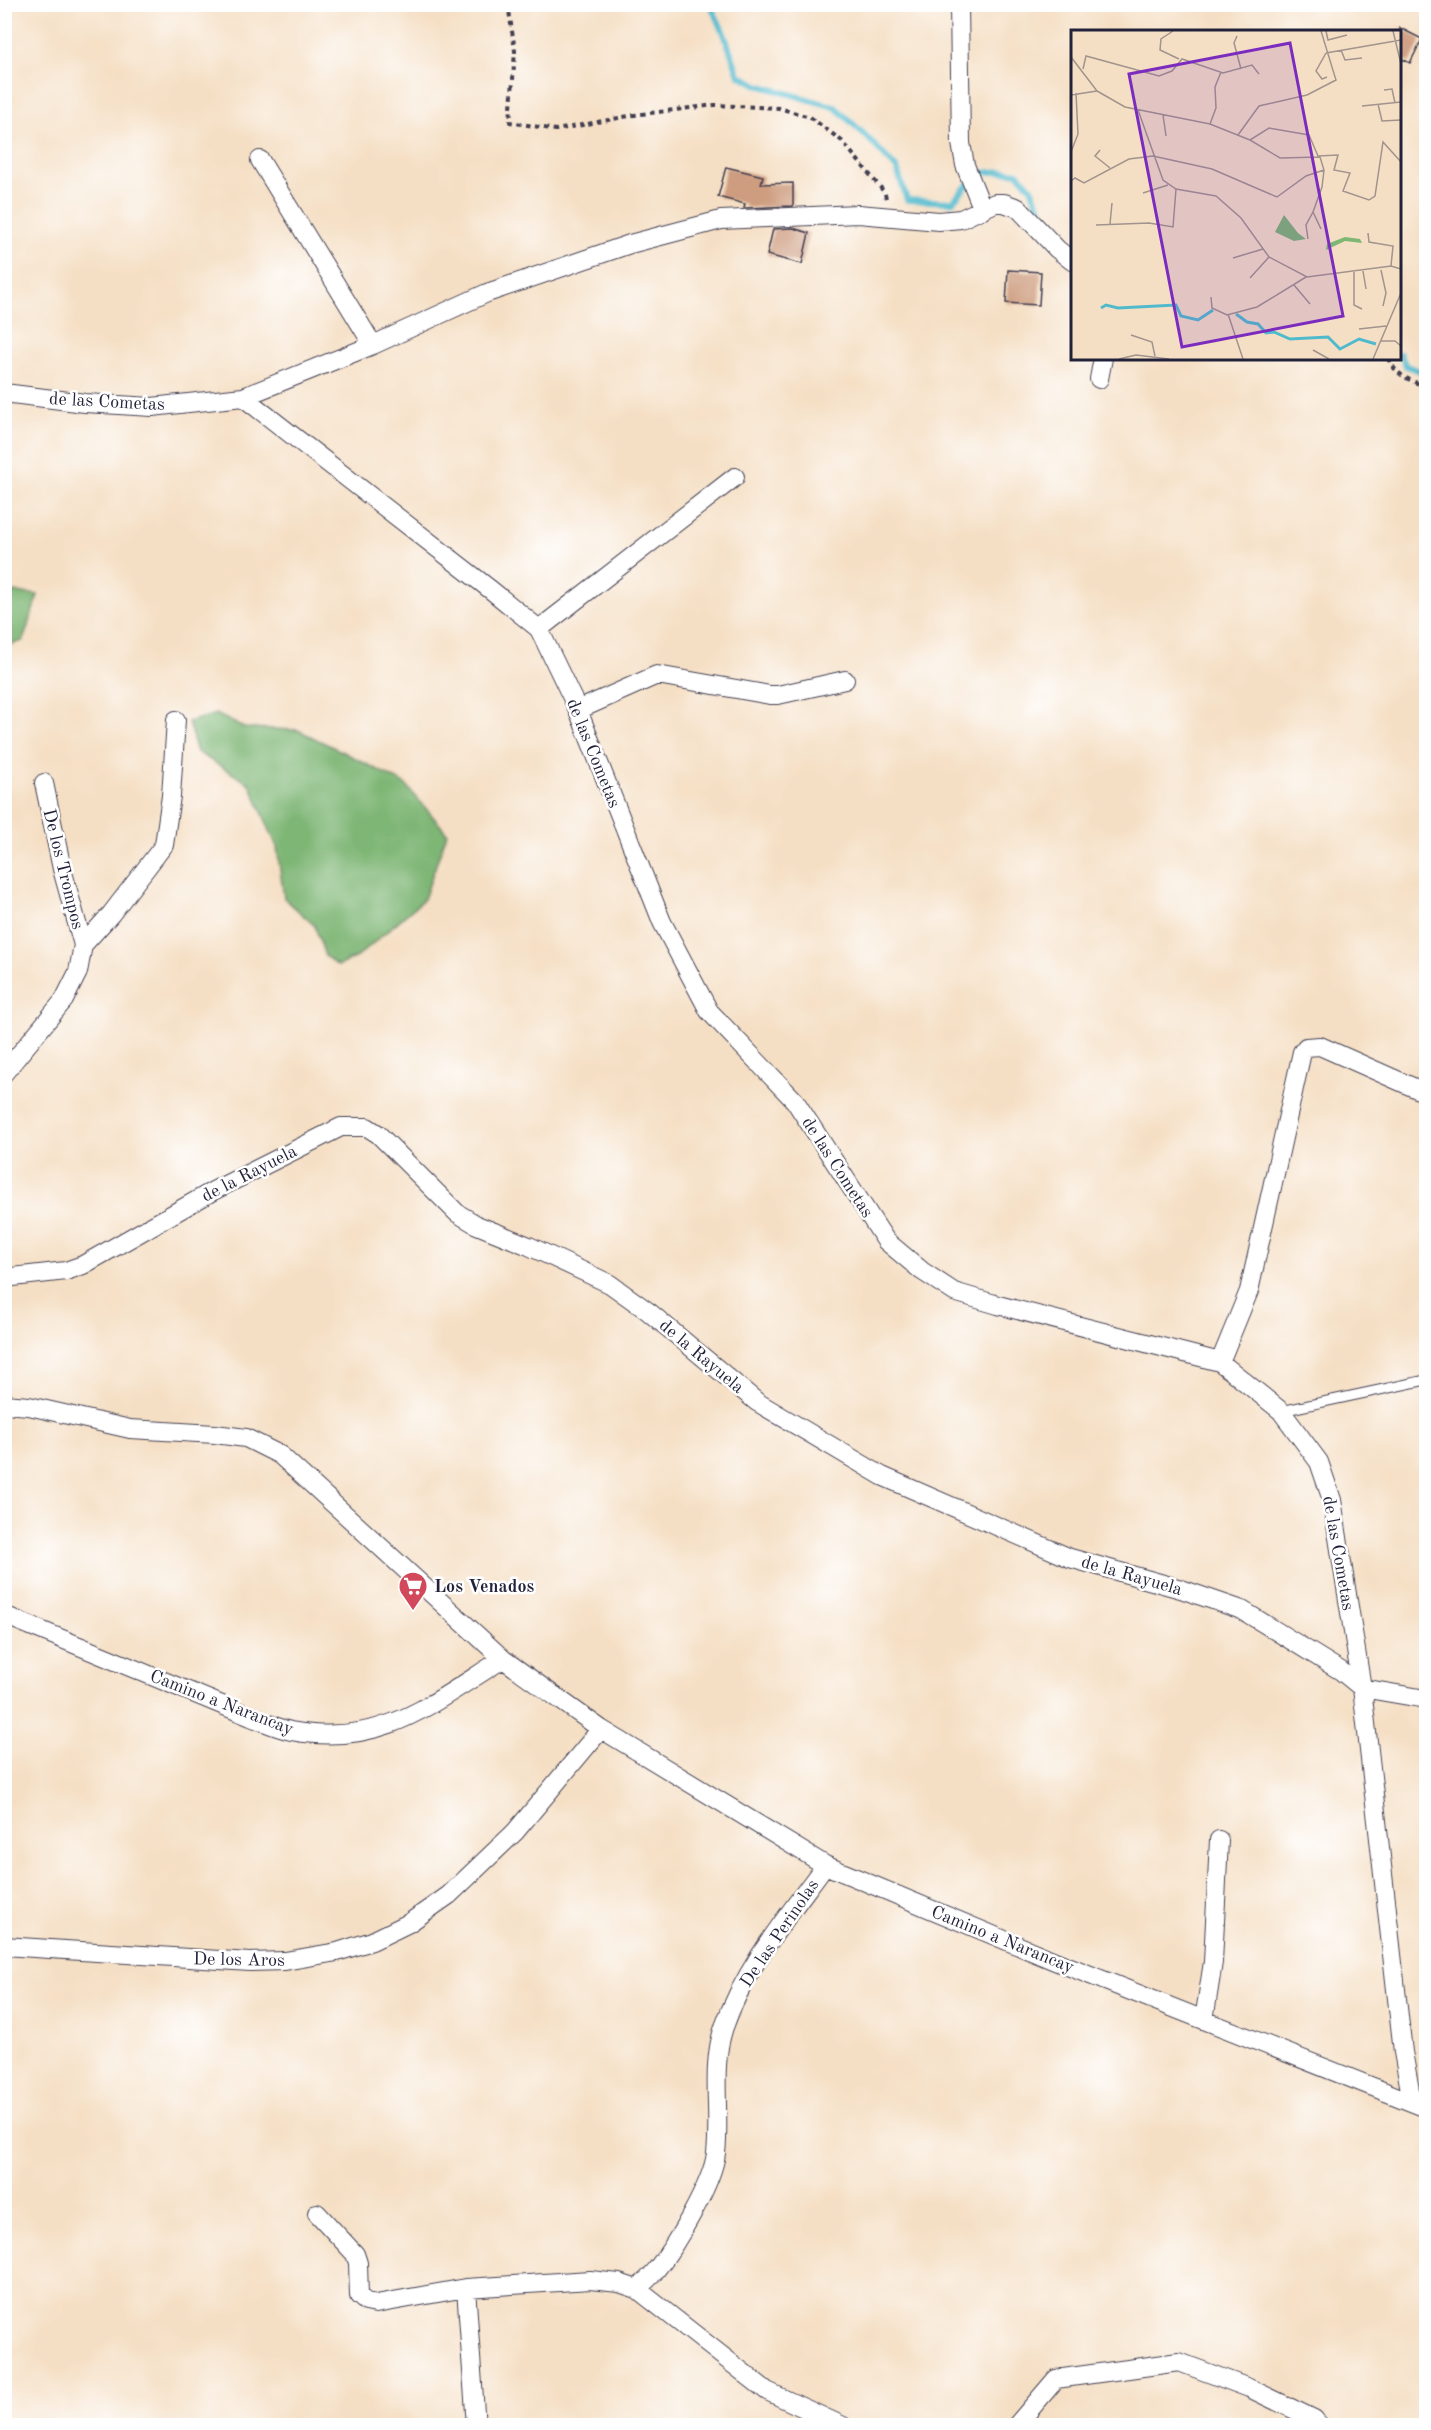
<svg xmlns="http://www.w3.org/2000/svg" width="1431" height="2430" viewBox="0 0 1431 2430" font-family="'Old Standard TT',serif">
<rect width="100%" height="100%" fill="#fff"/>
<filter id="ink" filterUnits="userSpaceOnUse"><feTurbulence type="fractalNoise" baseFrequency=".0167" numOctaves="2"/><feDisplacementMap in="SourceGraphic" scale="12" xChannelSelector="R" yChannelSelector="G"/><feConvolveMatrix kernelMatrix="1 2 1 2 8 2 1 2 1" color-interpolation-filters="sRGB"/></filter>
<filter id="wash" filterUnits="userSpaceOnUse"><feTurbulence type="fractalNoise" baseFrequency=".008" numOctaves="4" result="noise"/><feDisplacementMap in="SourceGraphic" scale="24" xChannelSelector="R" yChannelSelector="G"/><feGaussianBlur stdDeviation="1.35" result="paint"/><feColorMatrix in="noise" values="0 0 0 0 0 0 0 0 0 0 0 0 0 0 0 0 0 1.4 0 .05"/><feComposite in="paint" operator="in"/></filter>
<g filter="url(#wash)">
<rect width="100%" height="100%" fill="#f5dfc4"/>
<path fill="#7eb674" stroke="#506c58" stroke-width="1.5" d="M5,591L38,595L23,641L5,646Z
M216,714L244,728L298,730L343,752L405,784L447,833L424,899L358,956L338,966L325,956L315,926L284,898L277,847L250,784L197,752L188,722Z"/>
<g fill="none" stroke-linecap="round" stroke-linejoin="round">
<path stroke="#50bacd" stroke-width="6" d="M710,4L723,31L739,75L758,85L835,107L866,136L897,169L907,200L952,202C979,174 977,168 1018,173L1031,188L1047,224L1057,237
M1400,354L1406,366L1426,373"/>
</g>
<g id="blocks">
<path fill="#ce9c7f" d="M1400,28L1422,39L1410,63L1400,58Z
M726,167L763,176L761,184L793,183V206L744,208L745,204L718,197Z
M793,228L809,233L802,264L767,255L773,229Z
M1008,270L1041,272L1039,305L1006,303Z"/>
</g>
</g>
<g filter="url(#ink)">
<use href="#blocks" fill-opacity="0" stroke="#423e50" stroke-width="1.5"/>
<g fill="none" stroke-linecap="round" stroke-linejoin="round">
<g stroke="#423e50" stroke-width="11">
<path id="lane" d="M1281,1411L1426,1380"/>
</g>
<g stroke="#423e50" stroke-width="20">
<path id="street" d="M959,4L961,143L965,165L983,210
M260,160L373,345
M1099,379L1103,358
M4,393L85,403L152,407L243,397L491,590L539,629L578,710L662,922L709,1011L795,1101L886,1241L922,1271L954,1292L998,1305L1220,1362L1281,1411L1319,1462L1332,1500L1362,1688L1403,2052L1412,2101
M243,397L373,345L487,293L630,244L721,220L858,214L939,221L961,219L995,203H1004L1018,208L1057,249L1072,261
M539,629L735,477
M578,710L657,675L770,695H778L845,680
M83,945L111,914L164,845L171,796L176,720
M4,1073L64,1000L78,972L83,945L62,869L44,783
M4,1278L66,1271L83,1265L213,1191L341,1127H367L378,1134L457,1213L477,1225L529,1246L610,1284L649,1312L757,1402L882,1476L1070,1558L1181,1589L1242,1610L1341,1671L1362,1688L1426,1699
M1220,1362L1249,1291L1302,1052L1306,1047L1320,1046L1426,1093
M4,1404L29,1406L130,1429L215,1434L246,1438L280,1455L503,1659L601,1729L825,1865L1055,1961L1426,2108
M4,1615L251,1717C264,1722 277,1728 291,1731C382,1748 430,1704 503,1659
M4,1946L250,1962L285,1961L337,1952L372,1941L409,1923L449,1895L515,1832L601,1729
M1204,2020L1213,1962L1219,1840
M317,2213L355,2254L358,2263L359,2296L366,2302L376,2304L466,2288L590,2280L619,2283L637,2289L767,2391L843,2426
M466,2288L476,2426
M637,2289C643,2283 651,2277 656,2270C675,2246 713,2183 716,2153C721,2112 710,2068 724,2027C745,1967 788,1916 825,1865
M1016,2426L1056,2379L1179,2362L1249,2388L1314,2419L1320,2426"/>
</g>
<path stroke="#423e50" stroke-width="4" stroke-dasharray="4.5 4.5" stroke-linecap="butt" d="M508,4L515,51L510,122L556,130L634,115L715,105L779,108L810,117L842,141L885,193L886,199
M1389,358C1393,374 1412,382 1426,386"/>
<use href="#lane" stroke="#fff" stroke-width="9"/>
<use href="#street" stroke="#fff" stroke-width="18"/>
</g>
</g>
<defs>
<g id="supermarket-pin" transform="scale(1.5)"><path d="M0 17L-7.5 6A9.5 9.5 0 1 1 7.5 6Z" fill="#d1495b" stroke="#fff"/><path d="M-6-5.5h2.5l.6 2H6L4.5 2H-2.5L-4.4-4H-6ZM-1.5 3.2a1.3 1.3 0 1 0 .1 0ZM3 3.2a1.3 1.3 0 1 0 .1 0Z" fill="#fff"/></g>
</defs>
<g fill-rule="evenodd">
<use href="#supermarket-pin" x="413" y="1586"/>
</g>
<g text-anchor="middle" stroke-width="5" stroke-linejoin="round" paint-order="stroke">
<g font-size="18" fill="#22223b" stroke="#fff">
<text transform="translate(107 401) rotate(3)" y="6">de las Cometas</text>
<text transform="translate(594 753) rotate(68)" y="6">de las Cometas</text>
<text transform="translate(64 869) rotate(76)" y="6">De los Trompos</text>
<text transform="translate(838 1167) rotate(57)" y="6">de las Cometas</text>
<text transform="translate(249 1173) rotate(-27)" y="6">de la Rayuela</text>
<text transform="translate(702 1356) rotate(40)" y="6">de la Rayuela</text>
<text transform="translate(1339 1553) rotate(80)" y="6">de las Cometas</text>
<text transform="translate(1132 1575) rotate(16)" y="6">de la Rayuela</text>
<text transform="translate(222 1702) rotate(21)" y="6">Camino a Narancay</text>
<text transform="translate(779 1933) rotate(-56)" y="6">De las Perinolas</text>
<text transform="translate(1003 1939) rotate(22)" y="6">Camino a Narancay</text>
<text transform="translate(239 1959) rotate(1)" y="6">De los Aros</text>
</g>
<g font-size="18" font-weight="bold" fill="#22223b" stroke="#fff" text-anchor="start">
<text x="434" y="1592">Los Venados</text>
</g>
</g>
<g transform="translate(1071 30)">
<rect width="330" height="330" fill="#f5dfc4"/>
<path d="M213,185L227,203L235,209L223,211L204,202ZM274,207L289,209L291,213L274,211L255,220L256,214Z" fill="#7eb674"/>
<path fill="none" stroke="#50bacd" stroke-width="3" d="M30,278L35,275L47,278L105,275L110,286L127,290L142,280M165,284L176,292L187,294L195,303L203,302L219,309L257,307L269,319L288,309L305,314"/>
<path fill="none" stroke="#a1938d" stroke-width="1.5" d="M102,1L90,9L89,20L108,29M255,1L257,10L276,5M322,1L330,34M166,6L163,13L170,39M270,20L274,30L291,28M255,23L330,10M255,23L245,41L251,49L256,47M0,27L26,61M12,39L15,26L88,46L101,41L111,29L152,43L181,35L188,44M313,60L321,59L324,73M26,61L54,77L139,94L179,110L209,128L249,127L253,140L251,157L242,182L250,199M0,65L26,61M307,74L311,91L330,90M291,76L330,72M67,80L92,150L105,159L145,166L170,188L198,227L236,247L320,236L330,239M92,85L95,106M139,94L145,78L144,57L150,42M167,105L188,76L236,65L265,50L250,1M179,110L198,98L238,105L247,126L267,125L263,140L279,143L272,161L298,170L304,166L312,112L330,132M29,120L24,126L39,138M0,122L7,104L5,63M0,151L4,148L13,153L58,129L82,126L141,139L206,167L235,146L253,140M72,163L97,155M39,194L41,173M25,195L78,193L102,197L105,159M297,203L298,212L322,216L320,236M237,209L235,195L242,182M162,228L192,219M283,240V275L291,279M310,240L315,263L312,276M292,241L295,259M179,248L198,227M223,255L239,274M140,267L141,278L156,285L186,277L235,247M157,284L172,329M288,299L315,296M60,305L81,312L84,326M310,311H324L330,316M242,320L258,329M48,329L65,325L98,329M302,329L330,263"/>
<path fill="#7b2cbf" fill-opacity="0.15" stroke="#7b2cbf" stroke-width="3" d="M219,13L272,286L111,317L58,44Z"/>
<rect width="330" height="330" fill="none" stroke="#22223b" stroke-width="3"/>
</g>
<rect width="1431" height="2430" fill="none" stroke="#fff" stroke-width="24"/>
</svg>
